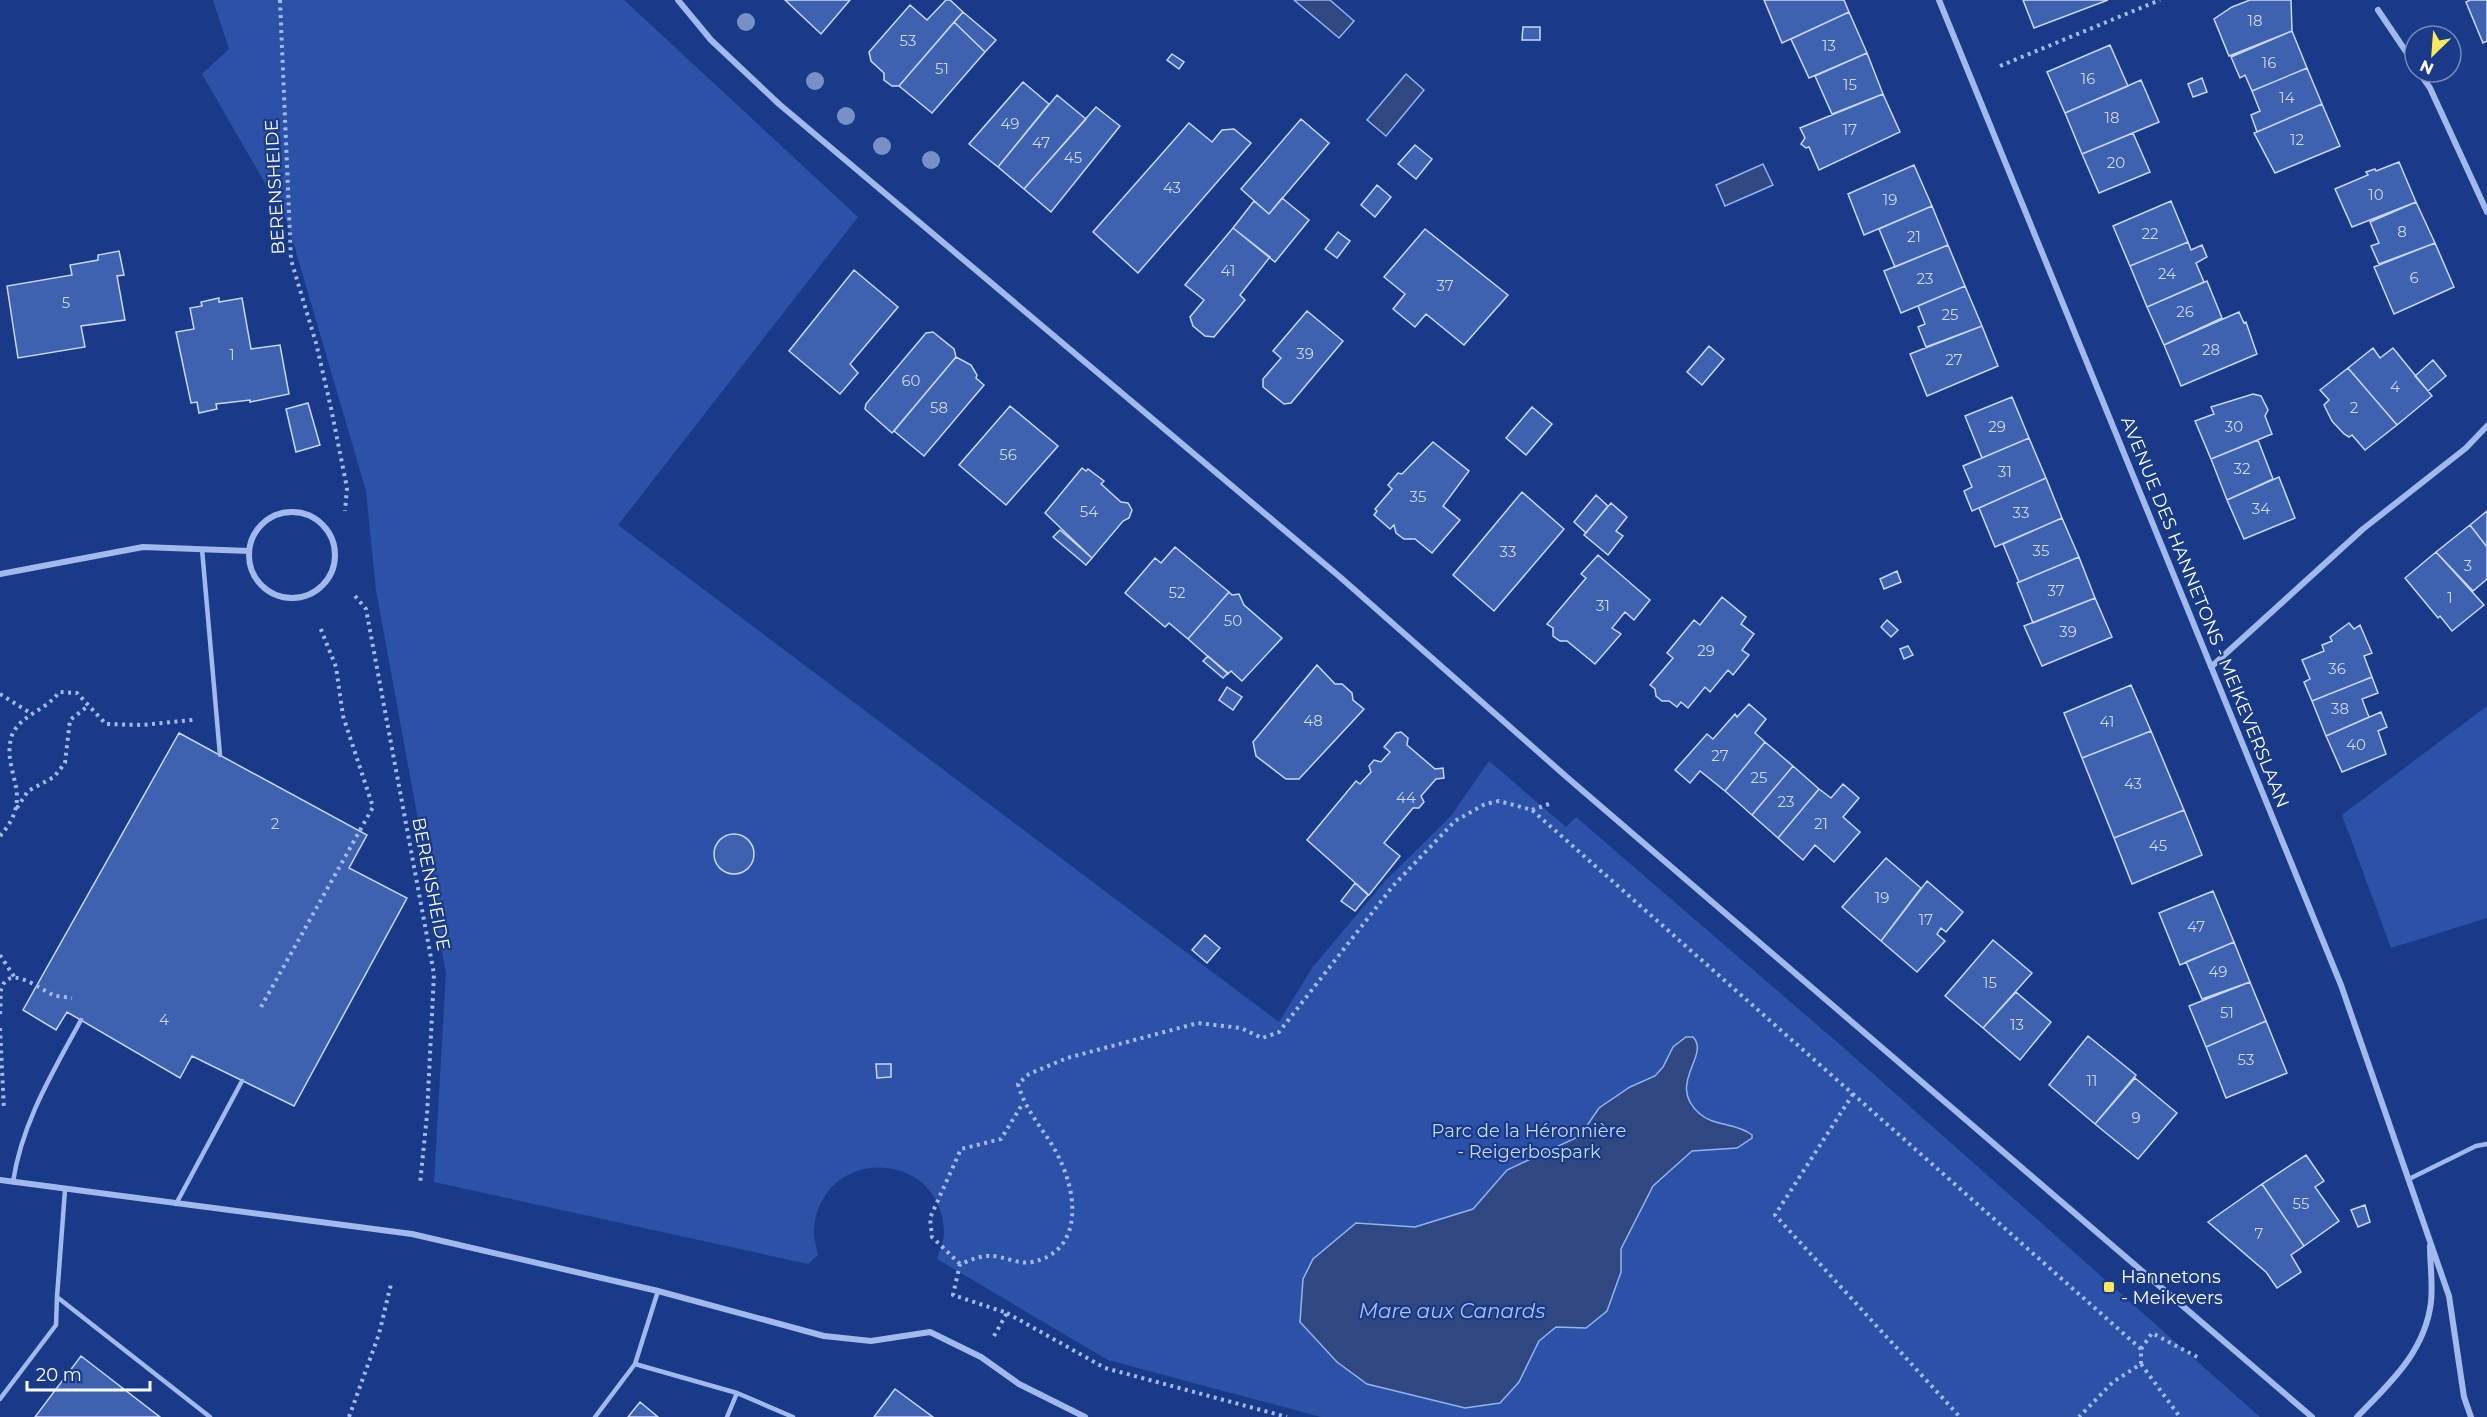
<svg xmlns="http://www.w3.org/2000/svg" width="2487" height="1417" viewBox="0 0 2487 1417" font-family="Montserrat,sans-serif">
<rect width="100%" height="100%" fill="#193a88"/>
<path fill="#2c52a7" d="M213,0H624L858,217L618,525L1279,1022L1312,968L1385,881L1451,816L1489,761L1566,827L1576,817L1845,1049L2260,1417H1321L1108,1360L937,1259C939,1251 944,1241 944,1232C942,1150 824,1144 814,1227C813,1236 816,1246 818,1255L808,1264L434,1182L446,973L376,590L366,491L287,221L202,74L229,49Z
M2487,706V918L2391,948L2342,815Z"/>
<path fill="#304882" stroke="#94b2ef" stroke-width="1.5" d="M1294,0H1330L1354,21L1339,38Z
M1406,74L1424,90L1386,136L1367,120Z
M1763,164L1773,185L1725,206L1716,185Z
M1686,1037H1693C1711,1056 1665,1084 1700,1114C1713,1126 1737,1123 1752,1135V1138L1737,1148L1692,1151L1653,1186L1621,1249V1272L1607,1311L1586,1328L1556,1327L1539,1341L1519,1382L1500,1403L1465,1408L1367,1384L1337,1362L1300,1322L1303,1279L1313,1259L1356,1223L1415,1227L1473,1209L1507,1170L1580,1136L1599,1108L1630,1087L1655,1076L1663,1067L1673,1047Z"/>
<path fill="#3e61b0" stroke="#c7d7f9" stroke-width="1.5" d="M785,0H850L821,34Z
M946,0H950L963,12L899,86H892L884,80V73L871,61L869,52L910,5L927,20Z
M1764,0H1844L1849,12L1782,43Z
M2023,0H2108L2034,28Z
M2250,0H2291L2292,31L2229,56L2214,19L2232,7Z
M2470,0H2487V41L2483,43L2466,2Z
M963,12L996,40L985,52L954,22Z
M1849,12L1867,53L1809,78L1791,39Z
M954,22L985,52L932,113L899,86Z
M1523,27H1540V40H1522Z
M2292,31L2307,68L2252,91L2245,75L2240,78L2231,57Z
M2110,45L2128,86L2065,113L2047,72Z
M1867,53L1883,94L1832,114L1815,76Z
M1172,54L1184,62L1179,69L1167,60Z
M2307,68L2322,104L2257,132L2251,115L2260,111L2252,91Z
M2202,78L2207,92L2193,97L2188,84Z
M2141,80L2159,122L2082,154L2065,113Z
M1023,82L1049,104L998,167L969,144Z
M1883,94L1900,132L1819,170L1809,147L1806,148L1801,144L1805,138L1800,128Z
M1057,95L1086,119L1024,189L998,167Z
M2322,104L2340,146L2275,173L2254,133Z
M1096,107L1120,126L1051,212L1024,189Z
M1301,119L1329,143L1269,214L1241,189Z
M1189,123L1212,142L1222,130L1234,129L1251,143L1138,273L1093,232Z
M2133,133L2150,172L2099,193L2082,154Z
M1415,145L1432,159L1416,179L1398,164Z
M2399,162L2416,202L2352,227L2335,189L2368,175L2366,172L2375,169L2376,171Z
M1914,165L1932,206L1864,235L1848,194Z
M1377,185L1391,197L1375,217L1361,205Z
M1282,198L1309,220L1275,262L1233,228L1254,201L1269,214Z
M2171,201L2188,242L2130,266L2113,226Z
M2416,202L2435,243L2379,264L2371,246L2379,243L2370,222Z
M1932,206L1948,245L1895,267L1879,229Z
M1233,228L1270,257L1240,295L1245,300L1214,337L1205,336L1193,326L1190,317L1204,300L1185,285Z
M1425,229L1508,295L1464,345L1426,314L1415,327L1393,309L1405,294L1384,277Z
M1338,232L1350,241L1337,258L1325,249Z
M2188,242L2191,250L2202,245L2207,257L2196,263L2204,282L2147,307L2130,266Z
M2435,243L2454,287L2394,314L2374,267Z
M1948,245L1965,286L1901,313L1884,271Z
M119,251L124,275L117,276L125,320L81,326L85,347L18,358L7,286L72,275L70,265L98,260V255Z
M854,270L898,307L850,364L858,373L840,394L789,351Z
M2207,281L2222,318L2164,345L2147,307Z
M1965,286L1982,326L1926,347L1918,327L1925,324L1918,306Z
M219,298V302L242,298L251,349L280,345L289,394L250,402V400L216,404L217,409L199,413L197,402L191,403L176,332L194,329L190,308L202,306L201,302Z
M1307,311L1343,341L1291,403L1284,404L1263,387V379L1281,358L1273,351Z
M2239,312L2244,323L2246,322L2257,354L2181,386L2164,345Z
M1982,326L1998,366L1927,396L1910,354Z
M933,332L954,349L956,357L892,433L865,409L866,404L926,333Z
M1709,346L1724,359L1702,385L1687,372Z
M2373,348L2380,358L2393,348L2432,396L2397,425L2348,368Z
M956,357L971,365L977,375L976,378L984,385L924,456L894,431Z
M2433,360L2446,376L2428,391L2415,376Z
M2348,368L2397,425L2365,450L2352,435L2349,437L2344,434L2332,421L2324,405L2329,400L2320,390Z
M2253,394L2261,396L2268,410L2265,416L2272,434L2211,459L2195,421L2214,414L2211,407Z
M2012,397L2029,438L1982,458L1965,416Z
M308,403L320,445L296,452L286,409Z
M1010,406L1058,446L1006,505L959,465Z
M1532,407L1552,424L1526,455L1506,438Z
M2029,438L2046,478L1972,511L1964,491L1972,487L1963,466Z
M2258,440L2273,479L2227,500L2211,459Z
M1433,442L1469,471L1443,506L1460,520L1432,553L1415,539H1404L1396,533L1394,525L1390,529L1374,515L1377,511L1375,509L1392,489L1388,485L1398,473L1402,474Z
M1082,468L1086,471L1088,469L1104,481L1101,484L1121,502L1128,503L1132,510L1129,518L1123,521L1092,558L1045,513Z
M2279,477L2295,518L2244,539L2227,500Z
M2046,478L2062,518L1995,547L1979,508Z
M1522,492L1564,529L1494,611L1453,575Z
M1596,495L1608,506L1586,533L1574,522Z
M1611,503L1627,517L1616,531L1623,536L1608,555L1584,535Z
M2487,511V547L2470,525Z
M2062,518L2079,557L2019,582L2003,544Z
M2470,525L2487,547V579L2473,591L2436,552Z
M1060,530L1092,558L1086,565L1053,537Z
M1175,547L1229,592L1188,639L1169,623L1165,627L1125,593L1155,558L1161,563Z
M2436,552L2484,605L2452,631L2440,616L2438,618L2405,578Z
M1598,555L1650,600L1634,620L1625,612L1612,628L1621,634L1595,664L1567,641H1560L1553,636V628L1547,624L1586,578L1581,574Z
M2079,557L2095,598L2033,623L2017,583Z
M1897,571L1901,582L1884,589L1880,579Z
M1229,592L1232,595L1239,594L1244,605L1282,638L1242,681L1231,671L1228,674L1188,639Z
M1722,597L1746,617L1741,624L1754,634L1742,650L1749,655L1733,675L1728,670L1710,692L1705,687L1688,708L1681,702L1677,707L1669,701H1662L1656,696L1655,689L1650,685L1673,658L1667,653L1694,620L1700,625Z
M2095,598L2112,637L2042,666L2024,626Z
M1887,620L1898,630L1891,637L1881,627Z
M2349,623L2354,629L2360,625L2372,653L2364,656L2372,677L2312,701L2304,682L2310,679L2302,660L2324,651L2322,645L2332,641L2330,637Z
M1908,646L1913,655L1904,659L1900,649Z
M1208,656L1228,673L1223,678L1203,661Z
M1317,665L1335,684H1342L1352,693L1353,700L1364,709L1299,779H1286L1256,756L1253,742Z
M2372,677L2378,693L2362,699L2369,717L2326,736L2312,701Z
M2131,685L2151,731L2082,758L2064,713Z
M1227,687L1242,697L1233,710L1219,700Z
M1749,704L1766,719L1755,733L1765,742L1725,791L1700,771L1690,783L1675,770L1707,734L1713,739L1735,714L1737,717Z
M2381,712L2387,727L2378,731L2386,754L2342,772L2326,736Z
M2151,731L2184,810L2114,838L2082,758Z
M1401,732L1408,738L1407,745L1435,769L1443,768L1444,778L1436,779L1421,796L1424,802L1419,808H1413L1384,843L1400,856L1369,895L1307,840L1356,781L1360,784L1371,772L1369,766L1374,760L1381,762L1390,752L1384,747L1396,733Z
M179,733L367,835L349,868L407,898L294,1106L192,1056L180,1078L67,1012L56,1030L23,1010Z
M1765,742L1793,766L1752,815L1725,791Z
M1793,766L1819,789L1778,838L1752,815Z
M1843,784L1859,798L1843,817L1860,832L1834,862L1815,845L1803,860L1778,838L1819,789L1831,798Z
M2184,810L2202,855L2132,884L2114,838Z
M714 854a20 20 0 1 1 40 0a20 20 0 1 1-40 0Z
M1886,858L1921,888L1881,941L1842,907Z
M1927,881L1963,912L1946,932L1941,928L1937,934L1945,941L1917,972L1881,941Z
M1355,883L1368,895L1355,911L1341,901Z
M2213,891L2234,942L2180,965L2159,913Z
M1205,935L1220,948L1207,963L1192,950Z
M1993,940L2032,973L1983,1028L1945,996Z
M2234,942L2250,982L2202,999L2186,962Z
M2250,982L2266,1021L2206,1047L2189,1006Z
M2016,992L2051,1022L2020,1060L1983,1028Z
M2266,1021L2287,1073L2226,1098L2206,1047Z
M2088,1036L2136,1075L2095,1124L2049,1085Z
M876,1064H891V1077L877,1078Z
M2135,1078L2177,1113L2138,1159L2095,1124Z
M2306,1155L2324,1181L2315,1187L2339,1221L2304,1246L2262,1184Z
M2262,1184L2304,1246L2291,1255L2301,1272L2277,1288L2266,1272L2208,1222Z
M2365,1205L2370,1222L2358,1227L2351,1210Z
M81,1356L160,1417H35Z
M895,1389L933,1417H874Z
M640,1402L658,1417H628Z"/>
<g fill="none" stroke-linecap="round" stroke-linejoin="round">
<path stroke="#a2b9ed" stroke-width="4" stroke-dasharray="3 4.5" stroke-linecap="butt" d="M280,0L291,260L316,343L331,408L347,488L345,511
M2000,66L2160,0
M355,596L366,609L434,974L427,1115L420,1184
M0,694L32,714
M17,808L28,791L54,777L65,763L70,720L88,706
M1532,810L1549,804
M0,836C37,794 0,773 12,735C21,714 46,711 59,692L77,693L106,724L142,725L193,720
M0,955L15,978
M261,1007L373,807L343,716L336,667L320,627
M0,1014C1,1006 0,997 1,990C8,962 41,990 53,995C59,997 66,997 72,998
M0,1028L4,1110
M1853,1094L1775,1215L1960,1417
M960,1264L932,1237L930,1218L961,1149L1001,1139L1023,1103
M1007,1313L1105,1368L1287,1417
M994,1336L1007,1313L953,1295L960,1264C969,1261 981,1255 991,1256C1003,1256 1020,1265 1032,1262C1082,1252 1078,1197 1060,1160C1048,1133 1026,1114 1018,1084L1029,1074L1067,1058L1198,1023L1241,1028L1262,1038L1279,1032L1393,886L1455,821L1485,804L1499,801L1532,810L2141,1349V1364L2113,1382L2079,1417
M2141,1349L2152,1333L2199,1358
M2141,1364L2180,1417
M349,1417L379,1334L391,1284"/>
<path stroke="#a2b9ed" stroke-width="4.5" d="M202,549L220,755
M2409,1179L2476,1146L2487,1144
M13,1182C22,1122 53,1072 81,1020
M176,1204L242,1081
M57,1297L65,1190
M635,1364L737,1393L793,1417
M0,1399L56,1325L57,1297L210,1417
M595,1417L635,1364L658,1291
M727,1417L737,1393"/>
<path stroke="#a2b9ed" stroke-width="6" d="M678,0L711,40L779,104L1340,577L1569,779L2312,1417
M1939,0L2341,985L2449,1296L2464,1397L2471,1417
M2378,10L2415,65
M2419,72L2430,88L2487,212
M249 555a43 43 0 1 1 86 0a43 43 0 1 1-86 0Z
M0,574L143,547L249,551
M2211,667L2363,529L2466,448L2487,426
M0,1180L412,1234L658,1291L824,1336L871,1341L930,1332L981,1357L1019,1384L1085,1417
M2357,1417C2390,1383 2425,1352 2431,1302C2433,1284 2430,1264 2430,1246"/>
</g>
<g fill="#7990c6">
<circle cx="746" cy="22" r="9"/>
<circle cx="815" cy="81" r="9"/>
<circle cx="846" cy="116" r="9"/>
<circle cx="882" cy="146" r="9"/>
<circle cx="931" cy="160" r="9"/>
</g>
<rect fill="#ffe75e" stroke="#193a88" stroke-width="2" x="2103" y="1281" width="12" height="12" rx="3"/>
<g text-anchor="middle" stroke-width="4.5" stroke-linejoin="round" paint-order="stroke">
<g font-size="15" fill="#cfd8eb">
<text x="2255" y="26">18</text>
<text x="908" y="46">53</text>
<text x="1829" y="51">13</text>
<text x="2269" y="68">16</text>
<text x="942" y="74">51</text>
<text x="2088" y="84">16</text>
<text x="1850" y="90">15</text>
<text x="2287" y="103">14</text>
<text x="2112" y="123">18</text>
<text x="1010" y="129">49</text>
<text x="1850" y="135">17</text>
<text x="2297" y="145">12</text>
<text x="1041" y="148">47</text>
<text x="1073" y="163">45</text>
<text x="2116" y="168">20</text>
<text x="1172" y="193">43</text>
<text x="2376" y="200">10</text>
<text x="1890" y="205">19</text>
<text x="2402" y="237">8</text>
<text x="2150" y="239">22</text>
<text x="1914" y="242">21</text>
<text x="1228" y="276">41</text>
<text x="2167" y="279">24</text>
<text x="2414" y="283">6</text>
<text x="1925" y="284">23</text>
<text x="1445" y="291">37</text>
<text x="66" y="308">5</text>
<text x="2185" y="317">26</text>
<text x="1950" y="320">25</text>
<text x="2211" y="355">28</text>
<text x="1305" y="359">39</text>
<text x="232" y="360">1</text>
<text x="1954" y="365">27</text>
<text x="911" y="386">60</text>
<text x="2395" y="392">4</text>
<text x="939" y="413">58</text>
<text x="2354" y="413">2</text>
<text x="1997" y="432">29</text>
<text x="2234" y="432">30</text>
<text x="1008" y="460">56</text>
<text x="2242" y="474">32</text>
<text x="2005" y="477">31</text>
<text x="1418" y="502">35</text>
<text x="2261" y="514">34</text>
<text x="1089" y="517">54</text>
<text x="2021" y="518">33</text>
<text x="2041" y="556">35</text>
<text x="1508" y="557">33</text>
<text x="2468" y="571">3</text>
<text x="2056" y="596">37</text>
<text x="1177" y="598">52</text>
<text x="2450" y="603">1</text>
<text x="1603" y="611">31</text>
<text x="1233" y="626">50</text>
<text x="2068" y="637">39</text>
<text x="1706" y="656">29</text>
<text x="2337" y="674">36</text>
<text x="2340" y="714">38</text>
<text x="1313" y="726">48</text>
<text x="2107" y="727">41</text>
<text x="2356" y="750">40</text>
<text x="1720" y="761">27</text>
<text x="1759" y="783">25</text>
<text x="2133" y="789">43</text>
<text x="1406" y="803">44</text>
<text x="1786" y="807">23</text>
<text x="275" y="829">2</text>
<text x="1821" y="829">21</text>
<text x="2158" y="851">45</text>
<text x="1882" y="903">19</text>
<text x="1926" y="925">17</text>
<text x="2196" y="932">47</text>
<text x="2218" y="977">49</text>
<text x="1990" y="988">15</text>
<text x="2227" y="1018">51</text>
<text x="164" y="1025">4</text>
<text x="2017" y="1030">13</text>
<text x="2246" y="1065">53</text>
<text x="2092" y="1086">11</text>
<text x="2136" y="1123">9</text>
<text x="2301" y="1209">55</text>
<text x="2259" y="1239">7</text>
</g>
<g font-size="18" fill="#fff" stroke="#193a88">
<text transform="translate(275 187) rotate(-93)" y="6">BERENSHEIDE</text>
<text transform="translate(2205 612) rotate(68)" y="6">AVENUE DES HANNETONS - MEIKEVERSLAAN</text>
<text transform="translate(431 884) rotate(79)" y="6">BERENSHEIDE</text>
</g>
<g font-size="18" fill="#c7d7f9" stroke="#193a88">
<text x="1529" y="1137">Parc de la Héronnière<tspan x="1529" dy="21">- Reigerbospark</tspan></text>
</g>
<g font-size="18" fill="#fff" stroke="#193a88" text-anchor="start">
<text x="2121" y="1283">Hannetons<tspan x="2121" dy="21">- Meikevers</tspan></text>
</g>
<g font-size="20" font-style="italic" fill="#adc4f4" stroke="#193a88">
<text x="1452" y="1318">Mare aux Canards</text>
</g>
</g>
<g transform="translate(2433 54) rotate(205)"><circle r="28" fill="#193a88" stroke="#7589b8" stroke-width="1.5"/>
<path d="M0-4.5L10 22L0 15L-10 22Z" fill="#ffe75e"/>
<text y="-9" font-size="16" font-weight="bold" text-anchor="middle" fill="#ffffff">N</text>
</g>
<path d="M27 1381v9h123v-9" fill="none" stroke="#ffffff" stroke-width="3"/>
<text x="36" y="1381" font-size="18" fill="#ffffff" stroke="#193a88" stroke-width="4.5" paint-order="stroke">20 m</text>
</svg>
